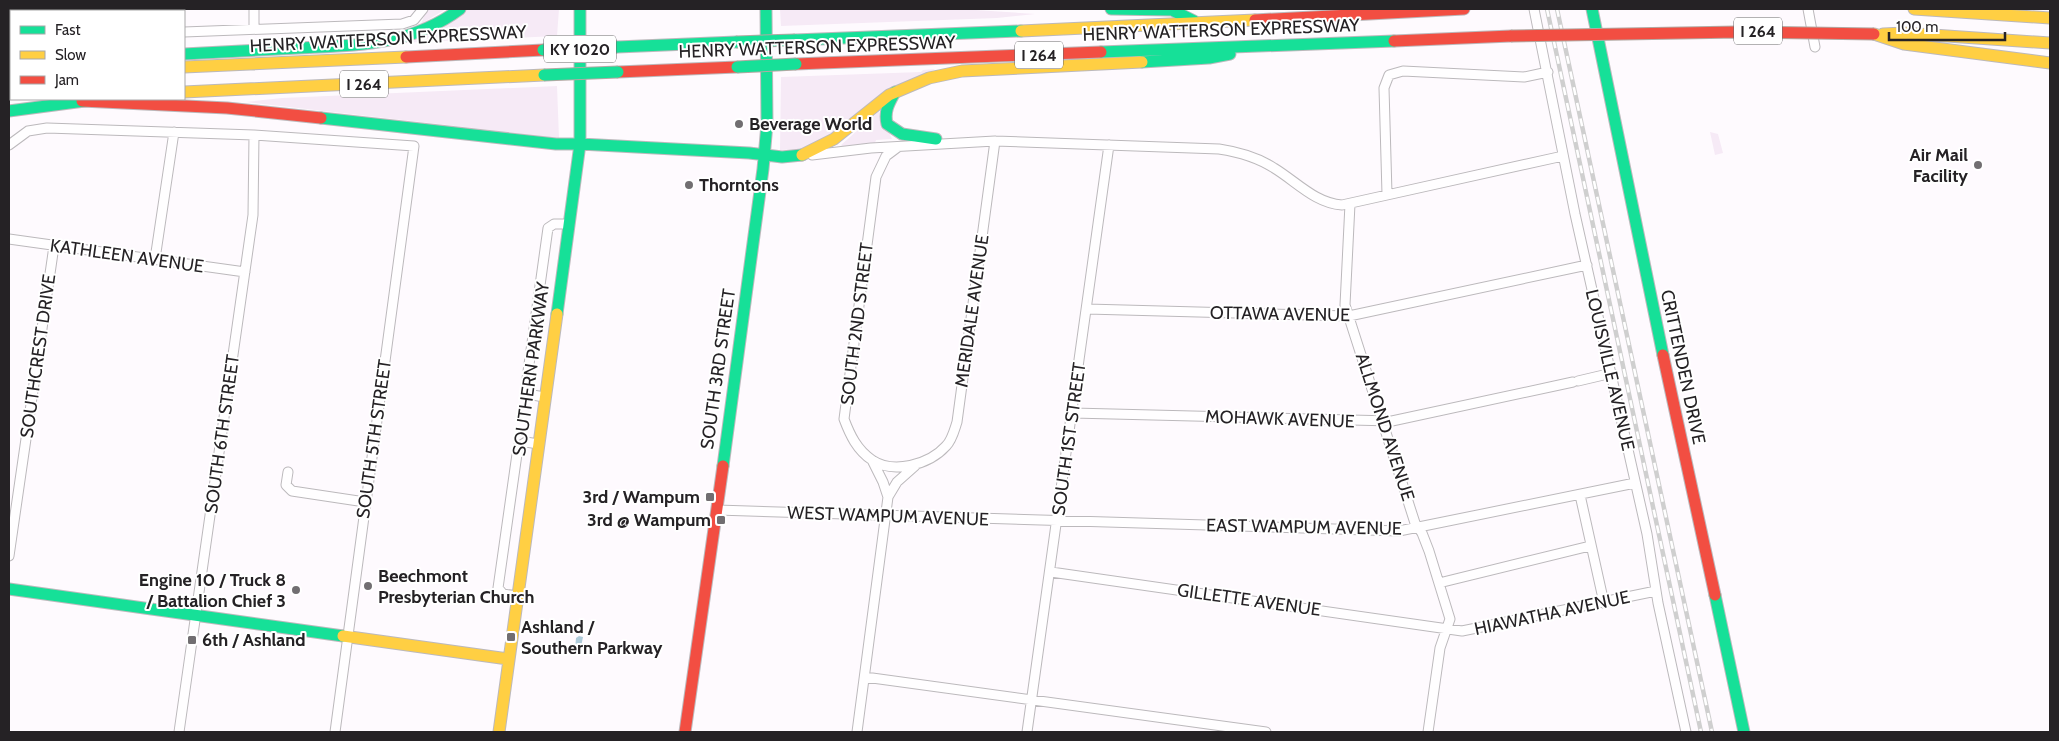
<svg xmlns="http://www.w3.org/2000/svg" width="2059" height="741" viewBox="0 0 2059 741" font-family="Cabin,sans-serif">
<rect width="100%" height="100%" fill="#fefafe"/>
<path fill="#f6eaf6" d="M427,9H446L421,24Z
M468,9H559L557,36L399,43L458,16Z
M780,9H960L1035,14L997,18L781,26Z
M935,69L835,132L803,149L780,150L781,77L921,72L923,70Z
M557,86L559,138L246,102L282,98Z
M879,111L892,139L876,140L875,143L844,147L841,145Z
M1710,132L1718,134L1723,153L1715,155Z"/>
<path fill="#aecbda" d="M579,636L583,637L580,652L575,649L576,638Z"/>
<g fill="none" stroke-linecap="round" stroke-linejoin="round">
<g stroke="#bcb9bc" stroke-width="11">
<path id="street" d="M51,9V11
M145,9V11
M254,9V29
M1534,9L1575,214L1647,534L1658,603L1686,732
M1808,9L1815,47
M184,32L402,24L414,20L423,9
M9,55L11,54
M9,145L28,131L47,128L254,135L414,146L335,732
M898,147L886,156L876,177L844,419C850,435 857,450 872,460C893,474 929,465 946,446C952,440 954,431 957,422L995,141
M812,155L871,148L995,141L1219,149C1239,152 1257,157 1274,168C1297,182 1315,203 1342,205L1563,156
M1387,194L1384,88L1389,75L1403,71L1524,77L1548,72
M1350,204L1345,305L1415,523L1422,533L1429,551L1450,619L1440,648L1428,732
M9,239L245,272
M155,259L174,132
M1087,309L1349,316L1587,265
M1578,381L1612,373
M544,397L533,395L526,386L548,228L554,224H569
M1073,413L1392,421L1573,382
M288,472L286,485L292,491L365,502
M1580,495L1604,603
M888,497L897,482L915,466
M717,510L1399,531L1635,483
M9,556L54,246
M1051,572L1462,631L1656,591
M1439,583L1590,546
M518,596L503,594L498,588L518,447L526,442L538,444
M865,677L1266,732
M179,732L253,215L254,135
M857,732L888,497L883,482L872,460
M1027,732L1109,145"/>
</g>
<g stroke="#bcb9bc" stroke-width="13">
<path id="fast" d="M580,9V144L749,153L782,157L802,155
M1111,9L1172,10L1194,21
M1592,9L1663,355
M795,40L1021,31
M617,47L736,42
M1101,52L1394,41
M184,54C222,52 261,50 299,48C359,45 410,46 460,9
M1142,62L1209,58L1230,54
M895,92C889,103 884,111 887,124L902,134L936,139
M9,111L92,100
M321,118L556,144H580
M557,314L580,144
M723,466L763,169L767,124L766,9
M9,589L343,636
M1715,595L1744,732"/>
</g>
<g stroke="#bcb9bc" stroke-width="13">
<path id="slow" d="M1914,9L2050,18
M1021,31L1255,20
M1874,34L1904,44L2050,63
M1883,34L1904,33L2050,43
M184,67L406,57
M184,92L544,75
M802,155L834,139L889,95L929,78L962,71L1142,62
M343,636L508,659
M499,732L557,314"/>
</g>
<g stroke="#bcb9bc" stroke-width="13">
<path id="jam" d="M1255,20L1464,9
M1394,41L1511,36
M406,57L543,50
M796,64L1101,52
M618,72L737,67
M9,83L11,82
M82,101L227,108L321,118
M1663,355L1715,595
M685,732L723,466"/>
</g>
<use href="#street" stroke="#fffeff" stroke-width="9"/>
<use href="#fast" stroke="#16e098" stroke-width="11"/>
<use href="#slow" stroke="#ffcf43" stroke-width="11"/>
<use href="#jam" stroke="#f24e42" stroke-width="11"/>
<g stroke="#cfcfcf" stroke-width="4.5">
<path id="rail" d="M1547,9L1701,732
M1557,9L1712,732"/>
</g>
<use href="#rail" stroke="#fff" stroke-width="2.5" stroke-dasharray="8" stroke-linecap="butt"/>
<g stroke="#b2a9a3" stroke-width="13" stroke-linecap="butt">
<path id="fast-bridge" d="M736,42L795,40
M543,50L617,47
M737,67L796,64
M544,75L618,72"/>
</g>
<g stroke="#b2a9a3" stroke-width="13" stroke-linecap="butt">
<path id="jam-bridge" d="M1511,36L1738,32L1874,34"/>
</g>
<use href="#fast-bridge" stroke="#16e098" stroke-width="11"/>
<use href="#jam-bridge" stroke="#f24e42" stroke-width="11"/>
</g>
<g fill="#716e71" stroke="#fff" stroke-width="2">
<circle cx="739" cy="124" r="5"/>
<circle cx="1978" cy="165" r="5"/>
<circle cx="689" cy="185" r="5"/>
<rect x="705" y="492" width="10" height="10" rx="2.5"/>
<rect x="716" y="515" width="10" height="10" rx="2.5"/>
<circle cx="368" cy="586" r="5"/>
<circle cx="296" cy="590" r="5"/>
<rect x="506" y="632" width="10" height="10" rx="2.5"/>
<rect x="187" y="635" width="10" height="10" rx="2.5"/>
</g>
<g text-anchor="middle" stroke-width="4" stroke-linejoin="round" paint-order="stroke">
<g fill="#fff" stroke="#666466" stroke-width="1">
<rect x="1734" y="17.5" width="48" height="27" rx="4"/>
<rect x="544" y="35.5" width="72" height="27" rx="4"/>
<rect x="1015" y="41.5" width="48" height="27" rx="4"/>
<rect x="340" y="70.5" width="48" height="27" rx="4"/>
</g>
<g font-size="16" font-weight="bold" fill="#252225">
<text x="1758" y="37">I 264</text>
<text x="580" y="55">KY 1020</text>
<text x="1039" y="61">I 264</text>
<text x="364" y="90">I 264</text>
</g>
<g font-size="18" fill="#252225" stroke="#fff">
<text transform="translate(1221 30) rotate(-2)" y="6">HENRY WATTERSON EXPRESSWAY</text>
<text transform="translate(388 39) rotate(-3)" y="6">HENRY WATTERSON EXPRESSWAY</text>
<text transform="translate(817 47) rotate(-2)" y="6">HENRY WATTERSON EXPRESSWAY</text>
<text transform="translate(127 256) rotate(8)" y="6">KATHLEEN AVENUE</text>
<text transform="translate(972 311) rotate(-82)" y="6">MERIDALE AVENUE</text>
<text transform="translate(1280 314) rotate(1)" y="6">OTTAWA AVENUE</text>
<text transform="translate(857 324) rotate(-83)" y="6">SOUTH 2ND STREET</text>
<text transform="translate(38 356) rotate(-82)" y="6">SOUTHCREST DRIVE</text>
<text transform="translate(1683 367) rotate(78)" y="6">CRITTENDEN DRIVE</text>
<text transform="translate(531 369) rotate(-82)" y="6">SOUTHERN PARKWAY</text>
<text transform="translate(718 369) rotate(-82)" y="6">SOUTH 3RD STREET</text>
<text transform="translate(1610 370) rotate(77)" y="6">LOUISVILLE AVENUE</text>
<text transform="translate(1280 419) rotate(2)" y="6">MOHAWK AVENUE</text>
<text transform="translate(1385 427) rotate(72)" y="6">ALLMOND AVENUE</text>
<text transform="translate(222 434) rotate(-82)" y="6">SOUTH 6TH STREET</text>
<text transform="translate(374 439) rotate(-82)" y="6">SOUTH 5TH STREET</text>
<text transform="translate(1069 439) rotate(-82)" y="6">SOUTH 1ST STREET</text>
<text transform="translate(888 516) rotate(2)" y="6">WEST WAMPUM AVENUE</text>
<text transform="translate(1304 527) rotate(1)" y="6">EAST WAMPUM AVENUE</text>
<text transform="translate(1249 600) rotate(8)" y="6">GILLETTE AVENUE</text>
<text transform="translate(1552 613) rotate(-12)" y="6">HIAWATHA AVENUE</text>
</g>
<g font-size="18" font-weight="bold" fill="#252225" stroke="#fff" text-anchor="start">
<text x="749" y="130">Beverage World</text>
<text x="1968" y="161" text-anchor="end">Air Mail<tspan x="1968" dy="21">Facility</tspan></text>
<text x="699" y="191">Thorntons</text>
<text x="700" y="503" text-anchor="end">3rd / Wampum</text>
<text x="711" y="526" text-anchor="end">3rd @ Wampum</text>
<text x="378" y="582">Beechmont<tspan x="378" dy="21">Presbyterian Church</tspan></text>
<text x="286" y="586" text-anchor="end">Engine 10 / Truck 8<tspan x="286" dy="21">/ Battalion Chief 3</tspan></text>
<text x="521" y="633">Ashland /<tspan x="521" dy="21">Southern Parkway</tspan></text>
<text x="202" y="646">6th / Ashland</text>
</g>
</g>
<rect width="2059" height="741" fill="none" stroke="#252225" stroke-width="20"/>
<rect x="10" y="10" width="175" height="90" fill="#ffffff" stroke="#a8a7a8"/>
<rect x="20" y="26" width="25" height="8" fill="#16e098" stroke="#a8a7a8"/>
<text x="55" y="35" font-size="15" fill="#252225">Fast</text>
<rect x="20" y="51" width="25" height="8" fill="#ffcf43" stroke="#a8a7a8"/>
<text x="55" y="60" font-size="15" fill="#252225">Slow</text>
<rect x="20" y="76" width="25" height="8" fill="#f24e42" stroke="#a8a7a8"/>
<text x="55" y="85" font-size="15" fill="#252225">Jam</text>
<path d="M1889 32v8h116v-8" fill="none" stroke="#252225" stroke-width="2.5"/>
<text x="1896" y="32" font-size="15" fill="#252225" stroke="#ffffff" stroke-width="4" paint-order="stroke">100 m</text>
</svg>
